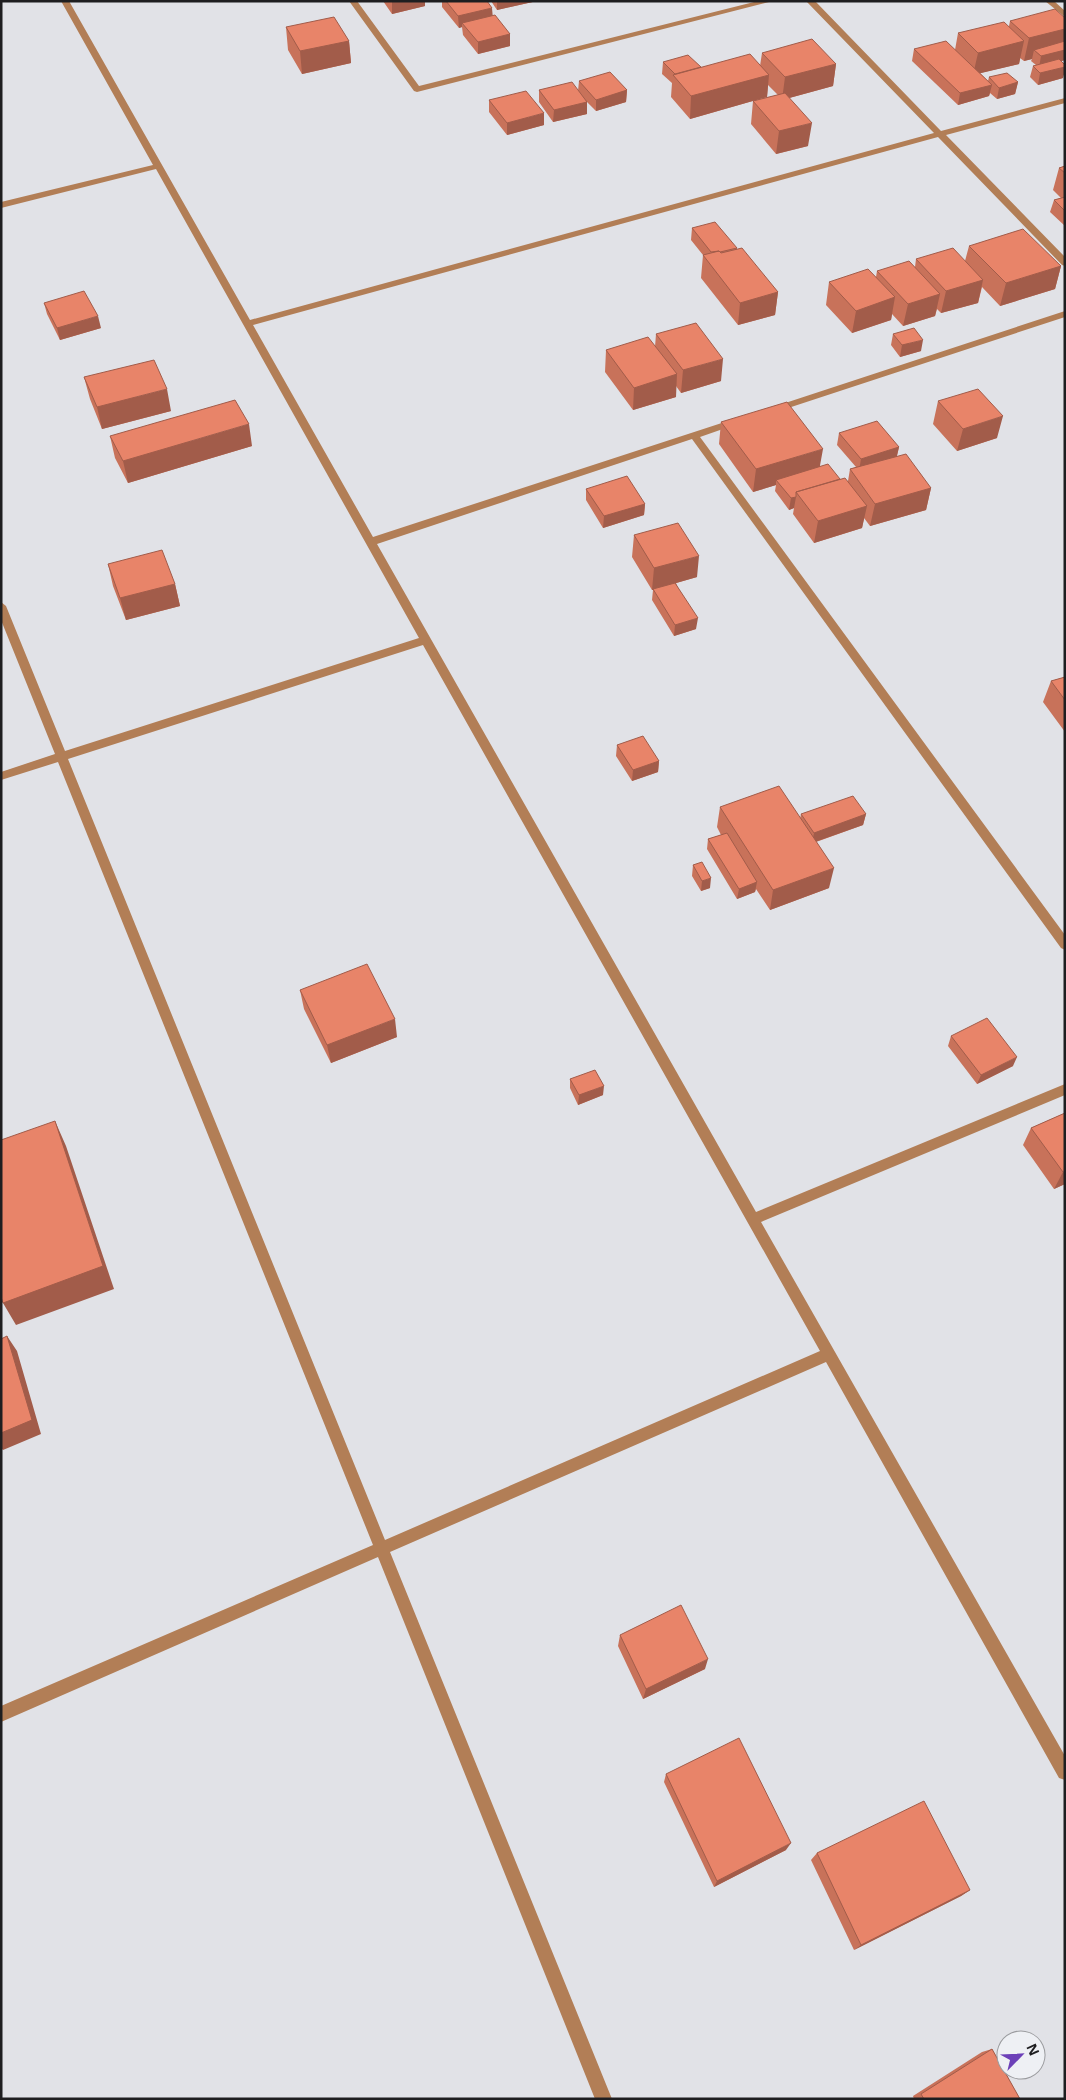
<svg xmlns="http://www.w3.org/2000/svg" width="1066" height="2100" viewBox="0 0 1066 2100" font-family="'Open Sans',sans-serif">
<rect width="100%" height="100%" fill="#e1e2e7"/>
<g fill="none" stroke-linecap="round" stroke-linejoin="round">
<path fill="#b27e56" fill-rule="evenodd" d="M61,1H69L250,320L934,133L806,1H815L941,131L1065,98V103L946,135L1065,257V266L1062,265L938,137L253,325L373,537L734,419H740V423L700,437L1065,935V950L1061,948L692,439L377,544L756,1212L1065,1084V1095L761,1222L1065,1756V1780L1059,1778L826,1362L390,1552L612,2099H595L378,1557L1,1722V1706L373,1545L58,762L1,780V772L55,754L1,620V602L6,606L65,751L419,638L156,169L1,208V202L153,165ZM423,645L820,1351L385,1540L68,759Z
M349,1H357L419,86L758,1H773L417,92L414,91Z
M1045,1H1054L1065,11V17Z
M1065,311V317L776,412H770L768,410L770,408Z"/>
</g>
<path fill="#c8725a" d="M383,1H425V6L392,14Z
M442,1H487L492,16L510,34V46L478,54L463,35L462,27L459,28L442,7Z
M491,1H537L497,10Z
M1065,18V60L1061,61L1063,78L1038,85L1030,77L1033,66L1036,65L1031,61L1032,59L1024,61L1020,58L1019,64L980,73L988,81L989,77L1018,82L1015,94L997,99L990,93L989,96L958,105L912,61L914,49L955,50L958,33L1009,26L1010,21Z
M286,27L349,41L351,63L302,74L288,50Z
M762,53L836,64L833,86L789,98L808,146L776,154L751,124L753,101L778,95L768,85L767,97L690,119L671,97L672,83L662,74L663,62L701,67L760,66Z
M579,81L627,90L626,102L596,111L587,102V114L553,122L539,102V90L578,91Z
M489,100L544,125L507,135L489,112Z
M1065,166V226L1050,212L1054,200L1061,198L1053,190L1059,168Z
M692,228L737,248V249L778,292L775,315L738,325L701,278L703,255L691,240Z
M969,246L1061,266L1055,289L1000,306L982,287L978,303L941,313L937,309L935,316L903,326L892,314L891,320L852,333L826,305L829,282L876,277L877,271L915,267L916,259L965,261Z
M44,303L101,328L60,340L47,314Z
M656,334L721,381L681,393L676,386V397L633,410L605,372L606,350L655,347Z
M893,334L921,351L900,357L891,345Z
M84,377L171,411L102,429L90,399Z
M938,401L997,438L957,451L933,424Z
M721,422L820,466L840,479L848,481L850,469L856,467L837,445L839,433L899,447L897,456L931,488L926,510L870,526L864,518L862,528L814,543L793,514L794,508L789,510L775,491L776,485L753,492L719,444Z
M110,436L252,446L128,483L115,458Z
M586,489L645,504L644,515L603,528L586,500Z
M634,535L697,577L676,583L696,629L674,636L652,600L653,590H652L632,557Z
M108,564L175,584L180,606L126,620L113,586Z
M1065,677V732L1043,702L1051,681Z
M617,745L659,761L658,772L632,781L616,756Z
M720,807L800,819L801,814H866L863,825L816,842L829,888L770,910L756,889L755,892L737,899L707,849L708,839L721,835L717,827Z
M693,865L710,888L701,891L692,876Z
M300,990L397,1037L331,1063L304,1009Z
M951,1036L1013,1066L977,1084L948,1046Z
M570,1079L603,1095L578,1105L570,1088Z
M1065,1113V1184L1054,1189L1023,1145L1031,1128Z
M620,1635L705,1669L643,1699L618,1646Z
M666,1774L786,1850L714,1887L664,1782Z
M817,1853L970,1890L961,1896L854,1950L811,1860Z
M992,2049L1020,2099H914L913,2096L982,2052Z"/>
<path fill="#a25c4a" d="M396,1H425V6L392,14V2Z
M497,1H537L497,10Z
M492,8L493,19L462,23V27L459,28L458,16Z
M1065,29V60L1039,68L1041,56L1034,50L1032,59L1024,61L1029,38Z
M510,34V46L478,54V42Z
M349,41L351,63L302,74L300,51Z
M1024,41L1019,64L973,75L978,53Z
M836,64L833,86L782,100L785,77Z
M1065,67V71L1063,78L1038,85L1040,73Z
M769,75L767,97L690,119L691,96Z
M1018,82L1015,94L997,99L999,88Z
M992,85L989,96L958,105L960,93Z
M627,90L626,102L596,111V100Z
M587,102V114L553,122L554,110Z
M544,113V125L507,135V123Z
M812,123L808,146L776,154L779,131Z
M1061,266L1055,289L1000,306L1006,283Z
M983,280L978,303L941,313L946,291Z
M778,292L775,315L738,325L740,303Z
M940,294L935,316L903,326L908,304Z
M895,297L891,320L852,333L856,311Z
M98,316L101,328L60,340L57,328Z
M923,340L921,351L900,357L902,345Z
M723,359L721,381L681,393L683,370Z
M677,374L676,397L633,410L634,388Z
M167,389L171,411L102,429L97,407Z
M1003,416L997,438L957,451L963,429Z
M249,424L252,446L128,483L123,461Z
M899,447L896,459L859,471L861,459Z
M823,449L819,471L776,480V485L753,492L756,469Z
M931,488L926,510L870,526L875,504Z
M796,497L794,508L789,510L791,498Z
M645,504L644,515L603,528L604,516Z
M867,506L862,528L814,543L818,521Z
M699,556L697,577L652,590L654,568Z
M175,584L180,606L126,620L120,598Z
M698,618L696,629L674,636L675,625Z
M659,761L658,772L632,781L633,770Z
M866,814L863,825L812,843L814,833Z
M834,868L829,888L770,910L773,890Z
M711,878L710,888L701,891L702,881Z
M757,882L755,892L737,899L739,889Z
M395,1019L397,1037L331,1063L327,1045Z
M1017,1057L1013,1066L977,1084L981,1075Z
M604,1086L603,1095L578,1105L579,1095Z
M55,1121L66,1146L114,1289L16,1325L3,1303Z
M1063,1172H1065V1184L1054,1189Z
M7,1336L17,1351L41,1434L3,1450L1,1448V1433Z
M708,1659L705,1669L643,1699L646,1689Z
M791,1843L786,1850L714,1887L717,1881Z
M970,1890L961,1896L854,1950L861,1945Z"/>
<path fill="#e88469" stroke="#a25c4a" d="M446,1H487L492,8L458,16Z
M1055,9L1065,18V29L1029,38L1010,21Z
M495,15L510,34L478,42L462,23Z
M334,17L349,41L300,51L286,27Z
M1004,22L1024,41L978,53L958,33Z
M812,39L836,64L785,77L762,53Z
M946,41L992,85L960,93L914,49Z
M1065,41V50L1041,56L1034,50Z
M750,54L769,75L691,96L673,75Z
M688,55L701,67L675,74L663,62Z
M1059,59L1065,65V67L1040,73L1033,66Z
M610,72L627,90L596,100L579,81Z
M1007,73L1018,82L999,88L989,77Z
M572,82L587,102L554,110L539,90Z
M526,91L544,113L507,123L489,100Z
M785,93L812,123L779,131L753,101Z
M1065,166V173L1059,168Z
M1065,197V211L1054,200Z
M715,222L737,248L720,252L719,251L711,252L692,228Z
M1023,229L1061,266L1006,283L969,246Z
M742,248L778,292L740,303L703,255L719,251L721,253Z
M953,248L983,280L946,291L916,259Z
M909,261L940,294L908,304L877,271Z
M868,269L895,297L856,311L829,282Z
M84,291L98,316L57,328L44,303Z
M696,323L723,359L683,370L656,334Z
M914,328L923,340L902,345L893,334Z
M648,337L677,374L634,388L606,350Z
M154,360L167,389L97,407L84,377Z
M978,389L1003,416L963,429L938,401Z
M235,400L249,424L123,461L110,436Z
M787,402L823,449L756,469L721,422Z
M877,421L899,447L861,459L839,433Z
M906,454L931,488L875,504L850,469Z
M828,464L840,479L796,492V497L791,498L776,480Z
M627,476L645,504L604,516L586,489Z
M845,478L867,506L818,521L796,492Z
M678,523L699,556L654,568L634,535Z
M162,550L175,584L120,598L108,564Z
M675,583L698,618L675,625L653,589Z
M1065,677V700L1051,681Z
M643,736L659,761L633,770L617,745Z
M779,786L834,868L773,890L720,807Z
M853,796L866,814L814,833L801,814Z
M727,833L757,882L739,889L708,839Z
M702,862L711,878L702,881L693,865Z
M367,964L395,1019L327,1045L300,990Z
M987,1018L1017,1057L981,1075L951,1036Z
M595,1070L604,1086L579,1095L570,1079Z
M1065,1113V1172H1063L1031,1128Z
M55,1121L103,1266L3,1303L1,1297V1140Z
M7,1336L32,1420L1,1433V1339Z
M681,1605L708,1659L646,1689L620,1635Z
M739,1738L791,1843L717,1881L666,1774Z
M924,1801L970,1890L861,1945L817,1853Z
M992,2049L1020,2099H924L921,2094Z"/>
<rect width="1066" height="2100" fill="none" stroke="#1e1e20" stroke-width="5"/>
<g transform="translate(1021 2055) rotate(66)"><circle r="24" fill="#eef0f4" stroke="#9b9c9f"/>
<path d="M0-4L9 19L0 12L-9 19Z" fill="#6c40b8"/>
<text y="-8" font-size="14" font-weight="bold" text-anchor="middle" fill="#1e1e20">N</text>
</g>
</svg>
